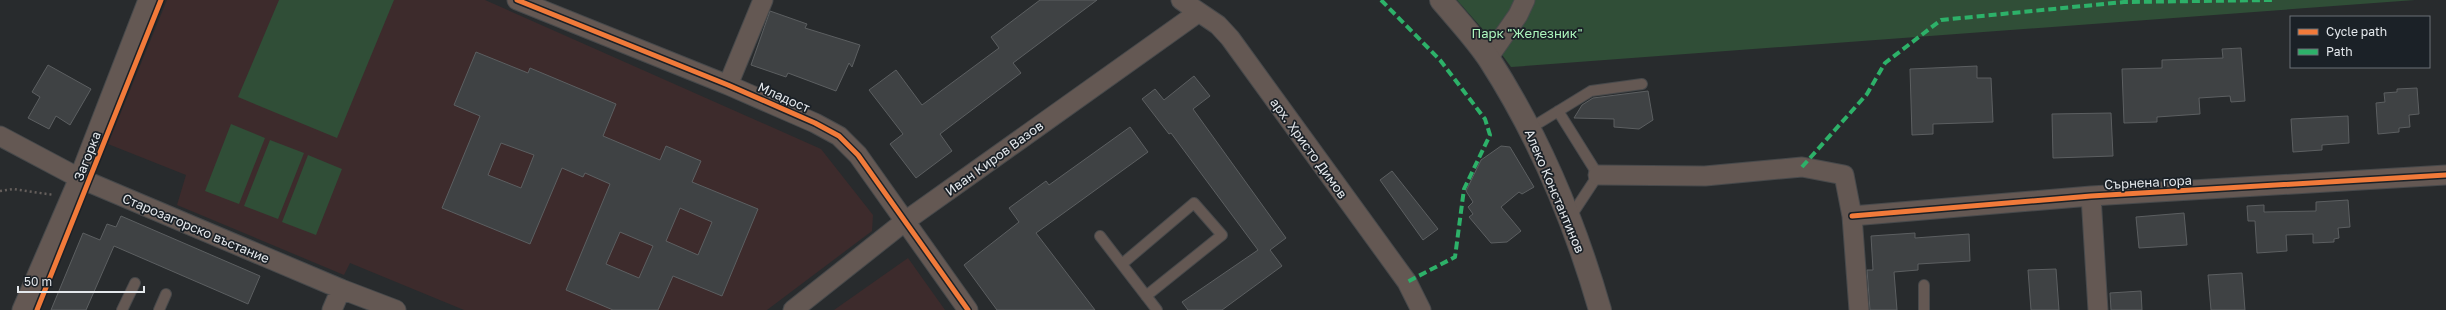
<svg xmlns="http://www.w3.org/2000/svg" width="2446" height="310" viewBox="0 0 2446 310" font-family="'Golos Text',sans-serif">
<rect width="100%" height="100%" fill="#282b2d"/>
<path fill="#3d2b2c" d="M167,0H485L821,149L873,215L872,231L767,310H464L350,263L344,275L177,205L186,175L108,144Z
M908,258L945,310H834Z"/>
<path fill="#304e37" d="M279,0H394L337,138L238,97Z
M1457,0H2415L1511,67L1486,33Z
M231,124L265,138L239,204L205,191Z
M270,140L304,153L278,219L244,206Z
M308,155L342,169L316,235L282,222Z"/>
<path fill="#3f4244" stroke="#5c5f61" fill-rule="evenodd" d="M1040,0H1097L1013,63L1021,73L940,134L952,151L916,178L890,144L903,134L869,90L896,70L922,105L999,48L991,37Z
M770,11L807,24L805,28L860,45L852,67L849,63L836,91L788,73L786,77L751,65Z
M2241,48L2245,101L2231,102L2230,96L2199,98L2200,114L2157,117V122L2124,123L2122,69L2162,68V60L2223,58L2222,49Z
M476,52L528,73L530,68L616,104L603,136L660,160L666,146L701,161L692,182L758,209L722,296L673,276L658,310H613L566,290L610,184L585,173L583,177L562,168L530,244L442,208L480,116L454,105ZM501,143L534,155L521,188L488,175ZM680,208L712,222L698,255L666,241ZM620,232L653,246L639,278L606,264Z
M48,65L91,89L70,125L56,116L49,129L28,118L40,97L32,92Z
M1977,66V78H1991L1993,122L1933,124V134L1912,135L1910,69Z
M1194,76L1210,96L1193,109L1286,238L1270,250L1282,266L1222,310H1188L1182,302L1258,250L1171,133L1169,134L1142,99L1155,89L1164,100Z
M2417,88L2419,114L2409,115L2410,127L2399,128V132L2378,134L2376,103L2385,102L2384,93L2397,92V89Z
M1648,91L1653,120L1639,129L1614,127V119L1574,118L1582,105L1593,98Z
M2111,113L2113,156L2053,158L2052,114Z
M2348,116L2349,143L2322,145V150L2293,152L2291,119Z
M1130,127L1148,152L1036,233L1095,310H997L964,265L1019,222L1009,208L1046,181L1049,185Z
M1501,146L1510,147L1534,187L1522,194L1519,192L1501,207L1521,231L1507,242L1491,243L1469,217L1473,214L1468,207L1473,202L1466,191L1481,160Z
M1392,171L1438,229L1423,240L1380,180Z
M2348,200L2350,227L2338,228L2339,238L2334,239V242L2313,243V234L2286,235L2287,251L2257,253L2255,221H2248L2247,206L2264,205V212L2316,211V202Z
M2184,213L2187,245L2139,248L2136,217Z
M121,216L260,276L248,304L114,246L86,310H51L83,233L100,240L107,224L116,227Z
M1915,233V238L1969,234L1970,261L1918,264V270L1894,272L1897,310H1870L1867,270H1873L1871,236Z
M2056,269L2059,310H2031L2028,270Z
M2242,273L2245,310H2211L2208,275Z
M2141,291L2142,310H2111L2110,293Z"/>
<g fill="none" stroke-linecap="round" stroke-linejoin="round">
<g stroke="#47494b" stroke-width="12">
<path id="service" d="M1558,111L1598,175L1569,219
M1529,129L1591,91L1642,84
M1100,236L1157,310
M1122,264L1194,203L1222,235L1146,296
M122,310L135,283
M159,310L166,294
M1924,310V285"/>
</g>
<g stroke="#47494b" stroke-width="21">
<path id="minor" d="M517,0L728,85L815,123L839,136L858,155L968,310
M1181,0L1218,25L1230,38L1407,282L1421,310
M1488,58L1518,15L1525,0
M728,85L763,0
M0,136L79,178L341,289L396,310
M1598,175L1705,176L1802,167L1844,175L1852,216L1859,310
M2091,196L2098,310
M1852,216L2091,196L2446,175
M22,310L79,178L148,0
M332,310L341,289
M793,310L904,222L1199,12"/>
</g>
<g stroke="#47494b" stroke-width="24">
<path id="tertiary" d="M1441,0C1457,19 1475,38 1489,59C1538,135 1575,223 1600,310"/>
</g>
<path stroke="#655f5c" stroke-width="2.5" stroke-dasharray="2 3" stroke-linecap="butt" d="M0,191L13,189L54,195"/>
<use href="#service" stroke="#645853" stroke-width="10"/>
<use href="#minor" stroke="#645853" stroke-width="19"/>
<use href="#tertiary" stroke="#645853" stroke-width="22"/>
<path stroke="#2db169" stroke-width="4" stroke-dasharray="8 4" stroke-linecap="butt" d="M1381,0L1440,60L1485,119L1490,135L1464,189L1455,257L1407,282
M1802,167L1867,94L1885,63L1941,20L2124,2L2273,0"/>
<g stroke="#1b2127" stroke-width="8">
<path id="cycleway" d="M517,0L728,85L815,123L839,136L858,155L968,310
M1852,216L2091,196L2446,175
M37,310L161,0"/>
</g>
<use href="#cycleway" stroke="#f17a3a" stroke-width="5"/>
</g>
<g text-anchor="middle" stroke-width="3.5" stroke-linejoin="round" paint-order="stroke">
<g font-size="13" fill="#acf6bd" stroke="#1b2127">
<text x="1527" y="38">Парк "Железник"</text>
</g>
<g font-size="13" fill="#e4e8ec" stroke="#1b2127">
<text transform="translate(784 97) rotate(24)" y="5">Младост</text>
<text transform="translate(1309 148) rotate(54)" y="5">арх. Христо Димов</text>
<text transform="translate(87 156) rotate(-68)" y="5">Загорка</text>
<text transform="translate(994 158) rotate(-36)" y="5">Иван Киров Вазов</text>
<text transform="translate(2148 182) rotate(-3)" y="5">Сърнена гора</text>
<text transform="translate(1555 191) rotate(67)" y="5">Алеко Константинов</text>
<text transform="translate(196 228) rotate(23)" y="5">Старозагорско въстание</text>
</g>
</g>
<rect x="2290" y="16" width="140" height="52" fill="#1b2127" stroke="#6b7176"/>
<rect x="2298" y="29" width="20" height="6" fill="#f17a3a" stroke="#6b7176"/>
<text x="2326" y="36" font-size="12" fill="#e4e8ec">Cycle path</text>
<rect x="2298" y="49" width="20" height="6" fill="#2db169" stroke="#6b7176"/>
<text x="2326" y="56" font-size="12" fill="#e4e8ec">Path</text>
<path d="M18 286v6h126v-6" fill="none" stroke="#e4e8ec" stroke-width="2"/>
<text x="24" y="286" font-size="12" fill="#e4e8ec" stroke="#1b2127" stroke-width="3" paint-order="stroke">50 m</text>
</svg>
